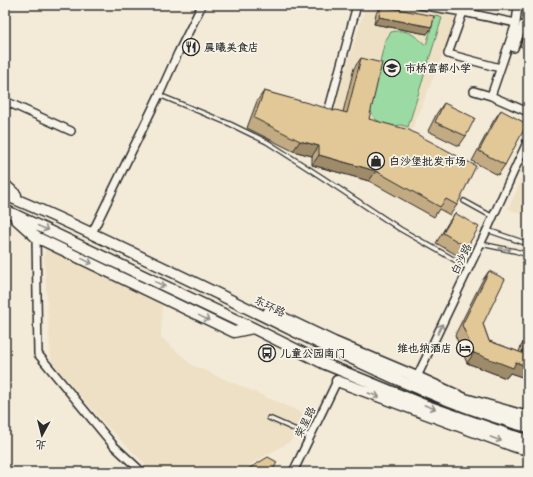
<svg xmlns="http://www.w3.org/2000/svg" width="533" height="477" viewBox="0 0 533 477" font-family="Pangolin,'LXGW WenKai TC',sans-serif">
<rect width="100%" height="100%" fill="#f3ead8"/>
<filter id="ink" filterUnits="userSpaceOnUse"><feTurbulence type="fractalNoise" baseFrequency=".025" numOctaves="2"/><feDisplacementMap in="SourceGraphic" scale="8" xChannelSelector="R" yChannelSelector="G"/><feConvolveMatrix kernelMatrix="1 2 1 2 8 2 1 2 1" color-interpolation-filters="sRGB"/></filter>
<g filter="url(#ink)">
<path fill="#eee0c4" d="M366,5H395L459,15L408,139L330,120Z
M528,166V216L508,209Z
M46,247L162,301L161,337L192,365L305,414L291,441L237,472H153L105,424L51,361L44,256Z"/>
<path fill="#9bdaa2" stroke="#638266" d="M435,15L442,18L408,127L401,125L394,126L381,123L374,118L369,107L385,41L391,32C407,28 414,35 426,45Z"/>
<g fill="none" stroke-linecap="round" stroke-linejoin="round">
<g stroke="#2b2b2b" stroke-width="6">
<path id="lane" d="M159,95L230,124L267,142L320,176L400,229L469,268
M464,201L493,217
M487,230L528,244
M481,244L515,251L528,255
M269,418L310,436"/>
</g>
<g stroke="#2b2b2b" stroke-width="10">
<path id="street" d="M420,5L463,12L448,54L500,68
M465,5L463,12L516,23L491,96L528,112
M516,23L518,5
M514,48L523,25L528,27
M474,91L491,96
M5,101L71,131
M327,116L357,5
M92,233L159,95L178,53L202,5
M36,237L38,354L114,446L142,472
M415,381L487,230L528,140
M293,472L337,381"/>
</g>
<g stroke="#2b2b2b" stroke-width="13">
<path id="secondary" d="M5,185L16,195
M5,195C52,214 97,236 143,258C194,282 245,307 296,332C371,368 447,405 528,427
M5,210L253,328L325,364L427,406L510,435L528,440
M16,219L36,237L234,332L253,328
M269,311L334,342L417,377L465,399L528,417
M337,381L516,447L528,450"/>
</g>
<use href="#lane" stroke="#f7f3e8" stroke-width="3.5"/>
<use href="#street" stroke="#f7f3e8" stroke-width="7"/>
<use href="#secondary" stroke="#f7f3e8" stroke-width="10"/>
</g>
<path fill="#c2ab82" stroke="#2b2b2b" d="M381,6L427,34L374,24L376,13Z
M528,28V50L520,46L526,32Z
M361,58L369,119L457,205L450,215L439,209L434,217L369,181L312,165V156L293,151L247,128L257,101L264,91L333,111L343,112L354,68Z
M444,103L466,136L459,146L428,131L437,113Z
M501,110L505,165L498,175L472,161L494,120Z
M455,213L467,247L460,257L436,243L448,223Z
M489,271L483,324L489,341L519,352L521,346L528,336V379L510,373L506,378L467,363L455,335L482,281Z"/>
<path fill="#9e8b6a" stroke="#2b2b2b" d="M379,17L432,27L427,34L374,24Z
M300,141L319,146L312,156L293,151Z
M319,155L376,171L369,181L312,165Z
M474,353L516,362L528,367V379L510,373L506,378L467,363Z"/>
<path fill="#e2c797" stroke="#2b2b2b" d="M381,6L434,16L432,27L379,17Z
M361,58L382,63L369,119L409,130L476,166L457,205L446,199L440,207L376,171L319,155V146L300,141L254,118L264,91L330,109L333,111L336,110L347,113Z
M444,103L475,118L466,136L435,122Z
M501,110L527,124L505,165L479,151Z
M455,213L479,227L467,247L443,233Z
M489,271L505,279L483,324L489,341L522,353L528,336V367L516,362L513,368L474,353L462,325Z
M268,457L277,462L272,472H243Z"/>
<defs><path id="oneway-shaft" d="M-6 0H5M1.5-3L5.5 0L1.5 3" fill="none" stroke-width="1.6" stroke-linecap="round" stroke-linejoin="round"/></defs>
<g stroke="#918f8a">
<use href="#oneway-shaft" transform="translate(43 228) rotate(25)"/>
<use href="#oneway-shaft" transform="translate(505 249) rotate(11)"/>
<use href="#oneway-shaft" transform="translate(87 261) rotate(26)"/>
<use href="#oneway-shaft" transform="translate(160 284) rotate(25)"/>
<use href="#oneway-shaft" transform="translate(204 318) rotate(26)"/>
<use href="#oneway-shaft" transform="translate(440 329) rotate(-65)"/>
<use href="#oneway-shaft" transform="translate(374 395) rotate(20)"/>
<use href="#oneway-shaft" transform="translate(430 407) rotate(20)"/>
<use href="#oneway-shaft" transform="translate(496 439) rotate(20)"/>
</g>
</g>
<defs>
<g id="restaurant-ring" transform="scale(0.9)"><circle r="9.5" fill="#f7f3e8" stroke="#2b2b2b" stroke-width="1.5"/><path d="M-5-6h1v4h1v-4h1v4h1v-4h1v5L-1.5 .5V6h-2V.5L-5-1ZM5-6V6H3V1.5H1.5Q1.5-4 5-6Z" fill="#2b2b2b"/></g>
<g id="school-ring" transform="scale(0.9)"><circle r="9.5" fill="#f7f3e8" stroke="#2b2b2b" stroke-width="1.5"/><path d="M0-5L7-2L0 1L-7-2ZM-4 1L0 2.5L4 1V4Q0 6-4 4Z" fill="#2b2b2b"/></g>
<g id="shop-ring" transform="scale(0.9)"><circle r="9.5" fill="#f7f3e8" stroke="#2b2b2b" stroke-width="1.5"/><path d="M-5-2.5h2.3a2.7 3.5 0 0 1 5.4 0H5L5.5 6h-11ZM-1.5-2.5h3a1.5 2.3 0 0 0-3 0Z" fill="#2b2b2b"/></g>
<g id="hotel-ring" transform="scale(0.9)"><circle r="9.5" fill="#f7f3e8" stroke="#2b2b2b" stroke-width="1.5"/><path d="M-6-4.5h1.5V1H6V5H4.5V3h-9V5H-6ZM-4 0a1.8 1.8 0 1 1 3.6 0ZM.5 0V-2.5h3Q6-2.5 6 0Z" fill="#2b2b2b"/></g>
<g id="bus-ring" transform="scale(0.9)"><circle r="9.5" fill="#f7f3e8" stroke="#2b2b2b" stroke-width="1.5"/><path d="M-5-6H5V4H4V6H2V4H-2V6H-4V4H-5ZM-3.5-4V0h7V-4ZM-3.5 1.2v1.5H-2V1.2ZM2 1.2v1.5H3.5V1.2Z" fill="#2b2b2b"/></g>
</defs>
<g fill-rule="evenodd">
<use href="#restaurant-ring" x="191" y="47"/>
<use href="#school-ring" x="392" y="68"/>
<use href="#shop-ring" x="376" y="161"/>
<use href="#hotel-ring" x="465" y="348"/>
<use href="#bus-ring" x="267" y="353"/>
</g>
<g text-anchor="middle" stroke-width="3.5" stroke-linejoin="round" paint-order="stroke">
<g font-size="11" font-weight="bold" fill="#2b2b2b" stroke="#f7f3e8" text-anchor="start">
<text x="204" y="51">晨曦美食店</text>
<text x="405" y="72">市桥富都小学</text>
<text x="389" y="165">白沙堡批发市场</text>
<text x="452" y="352" text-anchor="end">维也纳酒店</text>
<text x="280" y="357">儿童公园南门</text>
</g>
<g font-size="11" fill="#2b2b2b" stroke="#f7f3e8">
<text transform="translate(461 259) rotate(-64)" y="4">白沙路</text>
<text transform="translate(270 306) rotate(26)" y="4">东环路</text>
<text transform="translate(305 422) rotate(-64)" y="4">荣星路</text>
</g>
</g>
<rect width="533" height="477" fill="none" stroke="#f7f3e8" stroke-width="20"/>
<rect x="10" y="10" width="513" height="457" fill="none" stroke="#2b2b2b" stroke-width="1.5" filter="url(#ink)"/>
<g transform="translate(42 435) rotate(187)" stroke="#f7f3e8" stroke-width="3" paint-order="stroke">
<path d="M0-3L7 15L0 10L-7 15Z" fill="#2b2b2b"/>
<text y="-6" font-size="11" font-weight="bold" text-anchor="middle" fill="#2b2b2b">北</text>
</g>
</svg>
